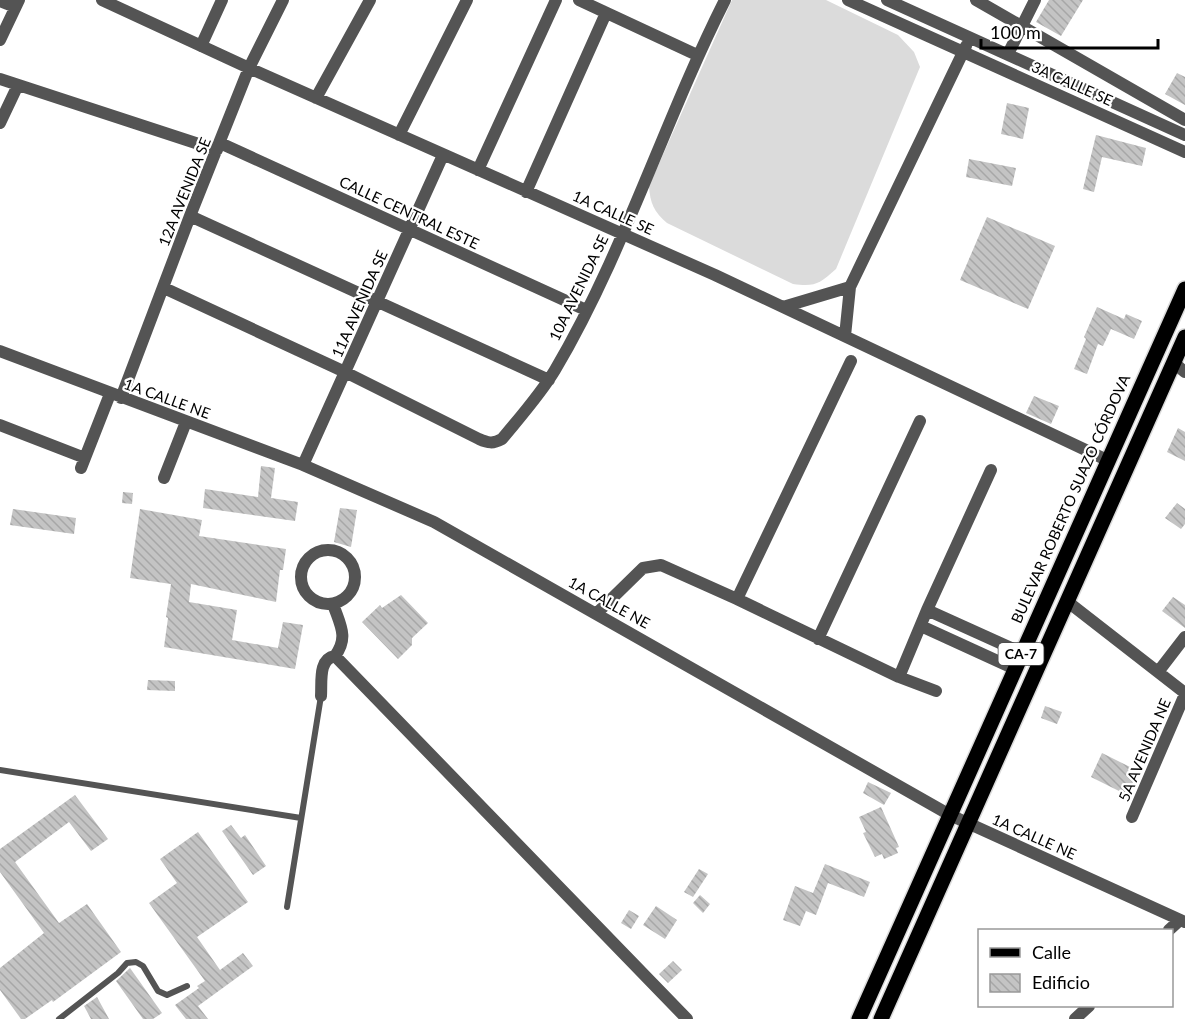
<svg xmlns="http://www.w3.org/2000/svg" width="1185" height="1019" viewBox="0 0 1185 1019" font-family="Lato,sans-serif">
<defs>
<pattern id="building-back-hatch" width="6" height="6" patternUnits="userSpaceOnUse" patternTransform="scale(1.5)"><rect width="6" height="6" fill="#c4c4c4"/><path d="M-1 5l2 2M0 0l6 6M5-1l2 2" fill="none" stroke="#a7a7a7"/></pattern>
</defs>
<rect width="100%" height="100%" fill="#fff"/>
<path fill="#dbdbdb" d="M732,0H826L898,35L914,52L920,67L836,269C819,284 815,287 793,284L667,223C654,212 650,203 649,186Z"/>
<path fill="url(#building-back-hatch)" d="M1049,0H1083L1061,36L1036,22Z
M1177,73L1185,77V105L1165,94Z
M1007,103L1029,108L1023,139L1001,134Z
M1096,135L1146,148L1142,166L1102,157L1094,192L1083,189Z
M969,159L1016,168L1012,186L966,177Z
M987,217L1055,246L1028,309L960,280Z
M1097,307L1124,319L1126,314L1142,321L1134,339L1111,329L1103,346L1098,344L1087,374L1074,369L1086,339L1084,337Z
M1034,396L1059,406L1051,424L1026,413Z
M1178,428L1185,432V461L1167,452Z
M261,466L275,468L271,498L298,502L295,521L203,508L205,489L258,497Z
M123,492L133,493L132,504L122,503Z
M1177,503L1185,509V524L1181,529L1165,518Z
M340,508L357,510L351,547L334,542Z
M13,509L76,518L74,534L10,525Z
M140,509L202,520L199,536L286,549L283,570H280L276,602L191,584L189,602L237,610L232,640L278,648L283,622L303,625L295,669L164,647L168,618L166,617L171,584L130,578Z
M401,595L428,623L412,638V645L398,659L362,622L380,605L382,608Z
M1173,597L1185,605V628L1162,611Z
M148,680L175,681V691L147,690Z
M1045,706L1062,712L1057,724L1041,718Z
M1102,753L1138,771L1127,795L1091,777Z
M868,782L891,793L884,805L863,793Z
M75,795L108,839L91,851L69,822L15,862L59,923L87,904L121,952L53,1002L52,1000L25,1019H21L0,990V968L44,933L0,872V849Z
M881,807L899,847L896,848L898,853L884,859L882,854L875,857L863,833L866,832L859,817Z
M231,825L241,838L245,835L266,866L253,875L222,831Z
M198,832L248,902L197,937L220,970L243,953L253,966L198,1006L208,1019H186L175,1005L199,988L197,986L205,981L149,903L177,883L160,859Z
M825,864L870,882L864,897L828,883L816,915L806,911L800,926L783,920L795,886L813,893Z
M699,869L708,874L693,897L684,892Z
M700,895L710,904L703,913L693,903Z
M656,906L677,920L665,939L643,925Z
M629,910L639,916L631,929L621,923Z
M673,961L682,970L668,983L659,974Z
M130,968L162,1013L153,1019H143L116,981Z
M97,997L109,1019H91L84,1006Z"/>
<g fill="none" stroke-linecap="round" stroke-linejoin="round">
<g stroke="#dbdbdb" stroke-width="18">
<path id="primary" d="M859,1019L1185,289
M881,1019L1185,337"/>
</g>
<path stroke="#545454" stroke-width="6" d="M0,770L301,818
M287,907L321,696
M59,1019L118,973L127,963L136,962L143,966L158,991L167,995L187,986"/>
<path stroke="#545454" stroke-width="12" d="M102,0L249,68L715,275L1109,461
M579,0L697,55
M848,0L1185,152
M887,0L1185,135
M976,0L1185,120
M0,1L15,7
M0,40L19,0
M201,46L222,0
M1008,54L1035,0
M0,79L217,150
M316,98L370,0
M0,123L18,85
M399,135L467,0
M220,143L586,310
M478,170L556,0
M526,192L606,13
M190,216L549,380
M164,288L345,372L479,439C488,443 493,444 502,439C520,417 540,395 555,370C624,253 664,121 725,0
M783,307L850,287
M845,336L850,287L966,46
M0,351L303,465L434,522L950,815L1185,922
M1174,363L1185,372
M121,398L190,216L249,68L283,0
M0,425L85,458
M303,465L443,155
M81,468L110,394
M164,478L186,422
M301 577a27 27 0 1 1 54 0a27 27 0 1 1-54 0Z
M737,599L851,361
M1068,602L1185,693
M927,610L1022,653
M597,613L643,568L661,565L737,599L899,677L936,691
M921,626L1015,669
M818,639L920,421
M335,656L687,1019
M1158,672L1185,637
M899,677L927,610L991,470
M321,696C322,682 318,659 335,656C349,637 340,625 333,604
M1132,817L1185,694
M1169,930L1180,920
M1075,1019L1089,1006"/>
<use href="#primary" stroke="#000" stroke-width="15"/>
</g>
<g text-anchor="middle" stroke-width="4.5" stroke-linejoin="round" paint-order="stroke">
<rect fill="#fff" stroke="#4c4c4c" stroke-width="1.5" x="998.5" y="643" width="45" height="22" rx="4.5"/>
<g font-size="14" font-weight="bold" fill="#000">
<text x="1021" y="659">CA-7</text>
</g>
<g font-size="15" fill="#000" stroke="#fff">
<text transform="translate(1072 84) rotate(24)" y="5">3A CALLE SE</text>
<text transform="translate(185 192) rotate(-68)" y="5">12A AVENIDA SE</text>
<text transform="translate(409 213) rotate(25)" y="5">CALLE CENTRAL ESTE</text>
<text transform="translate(613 213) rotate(24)" y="5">1A CALLE SE</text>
<text transform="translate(579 288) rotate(-64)" y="5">10A AVENIDA SE</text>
<text transform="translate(360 304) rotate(-66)" y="5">11A AVENIDA SE</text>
<text transform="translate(167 399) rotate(20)" y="5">1A CALLE NE</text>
<text transform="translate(1071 499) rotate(-66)" y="5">BULEVAR ROBERTO SUAZO CÓRDOVA</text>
<text transform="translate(609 603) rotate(29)" y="5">1A CALLE NE</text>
<text transform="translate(1145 750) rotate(-67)" y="5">5A AVENIDA NE</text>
<text transform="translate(1034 837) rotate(24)" y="5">1A CALLE NE</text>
</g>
</g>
<rect x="978" y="929" width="195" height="78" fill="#ffffff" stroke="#999999" stroke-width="1.5"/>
<rect x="990" y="948" width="30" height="9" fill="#000000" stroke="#999999" stroke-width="1.5"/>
<text x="1032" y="959" font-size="18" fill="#000000">Calle</text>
<rect x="990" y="974" width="30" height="18" fill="url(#building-back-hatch)" stroke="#999999" stroke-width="1.5"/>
<text x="1032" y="989" font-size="18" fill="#000000">Edificio</text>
<path d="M981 39v9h177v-9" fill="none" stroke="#000000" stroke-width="3"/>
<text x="990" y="39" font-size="18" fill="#000000" stroke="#ffffff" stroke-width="4.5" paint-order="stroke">100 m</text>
</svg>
